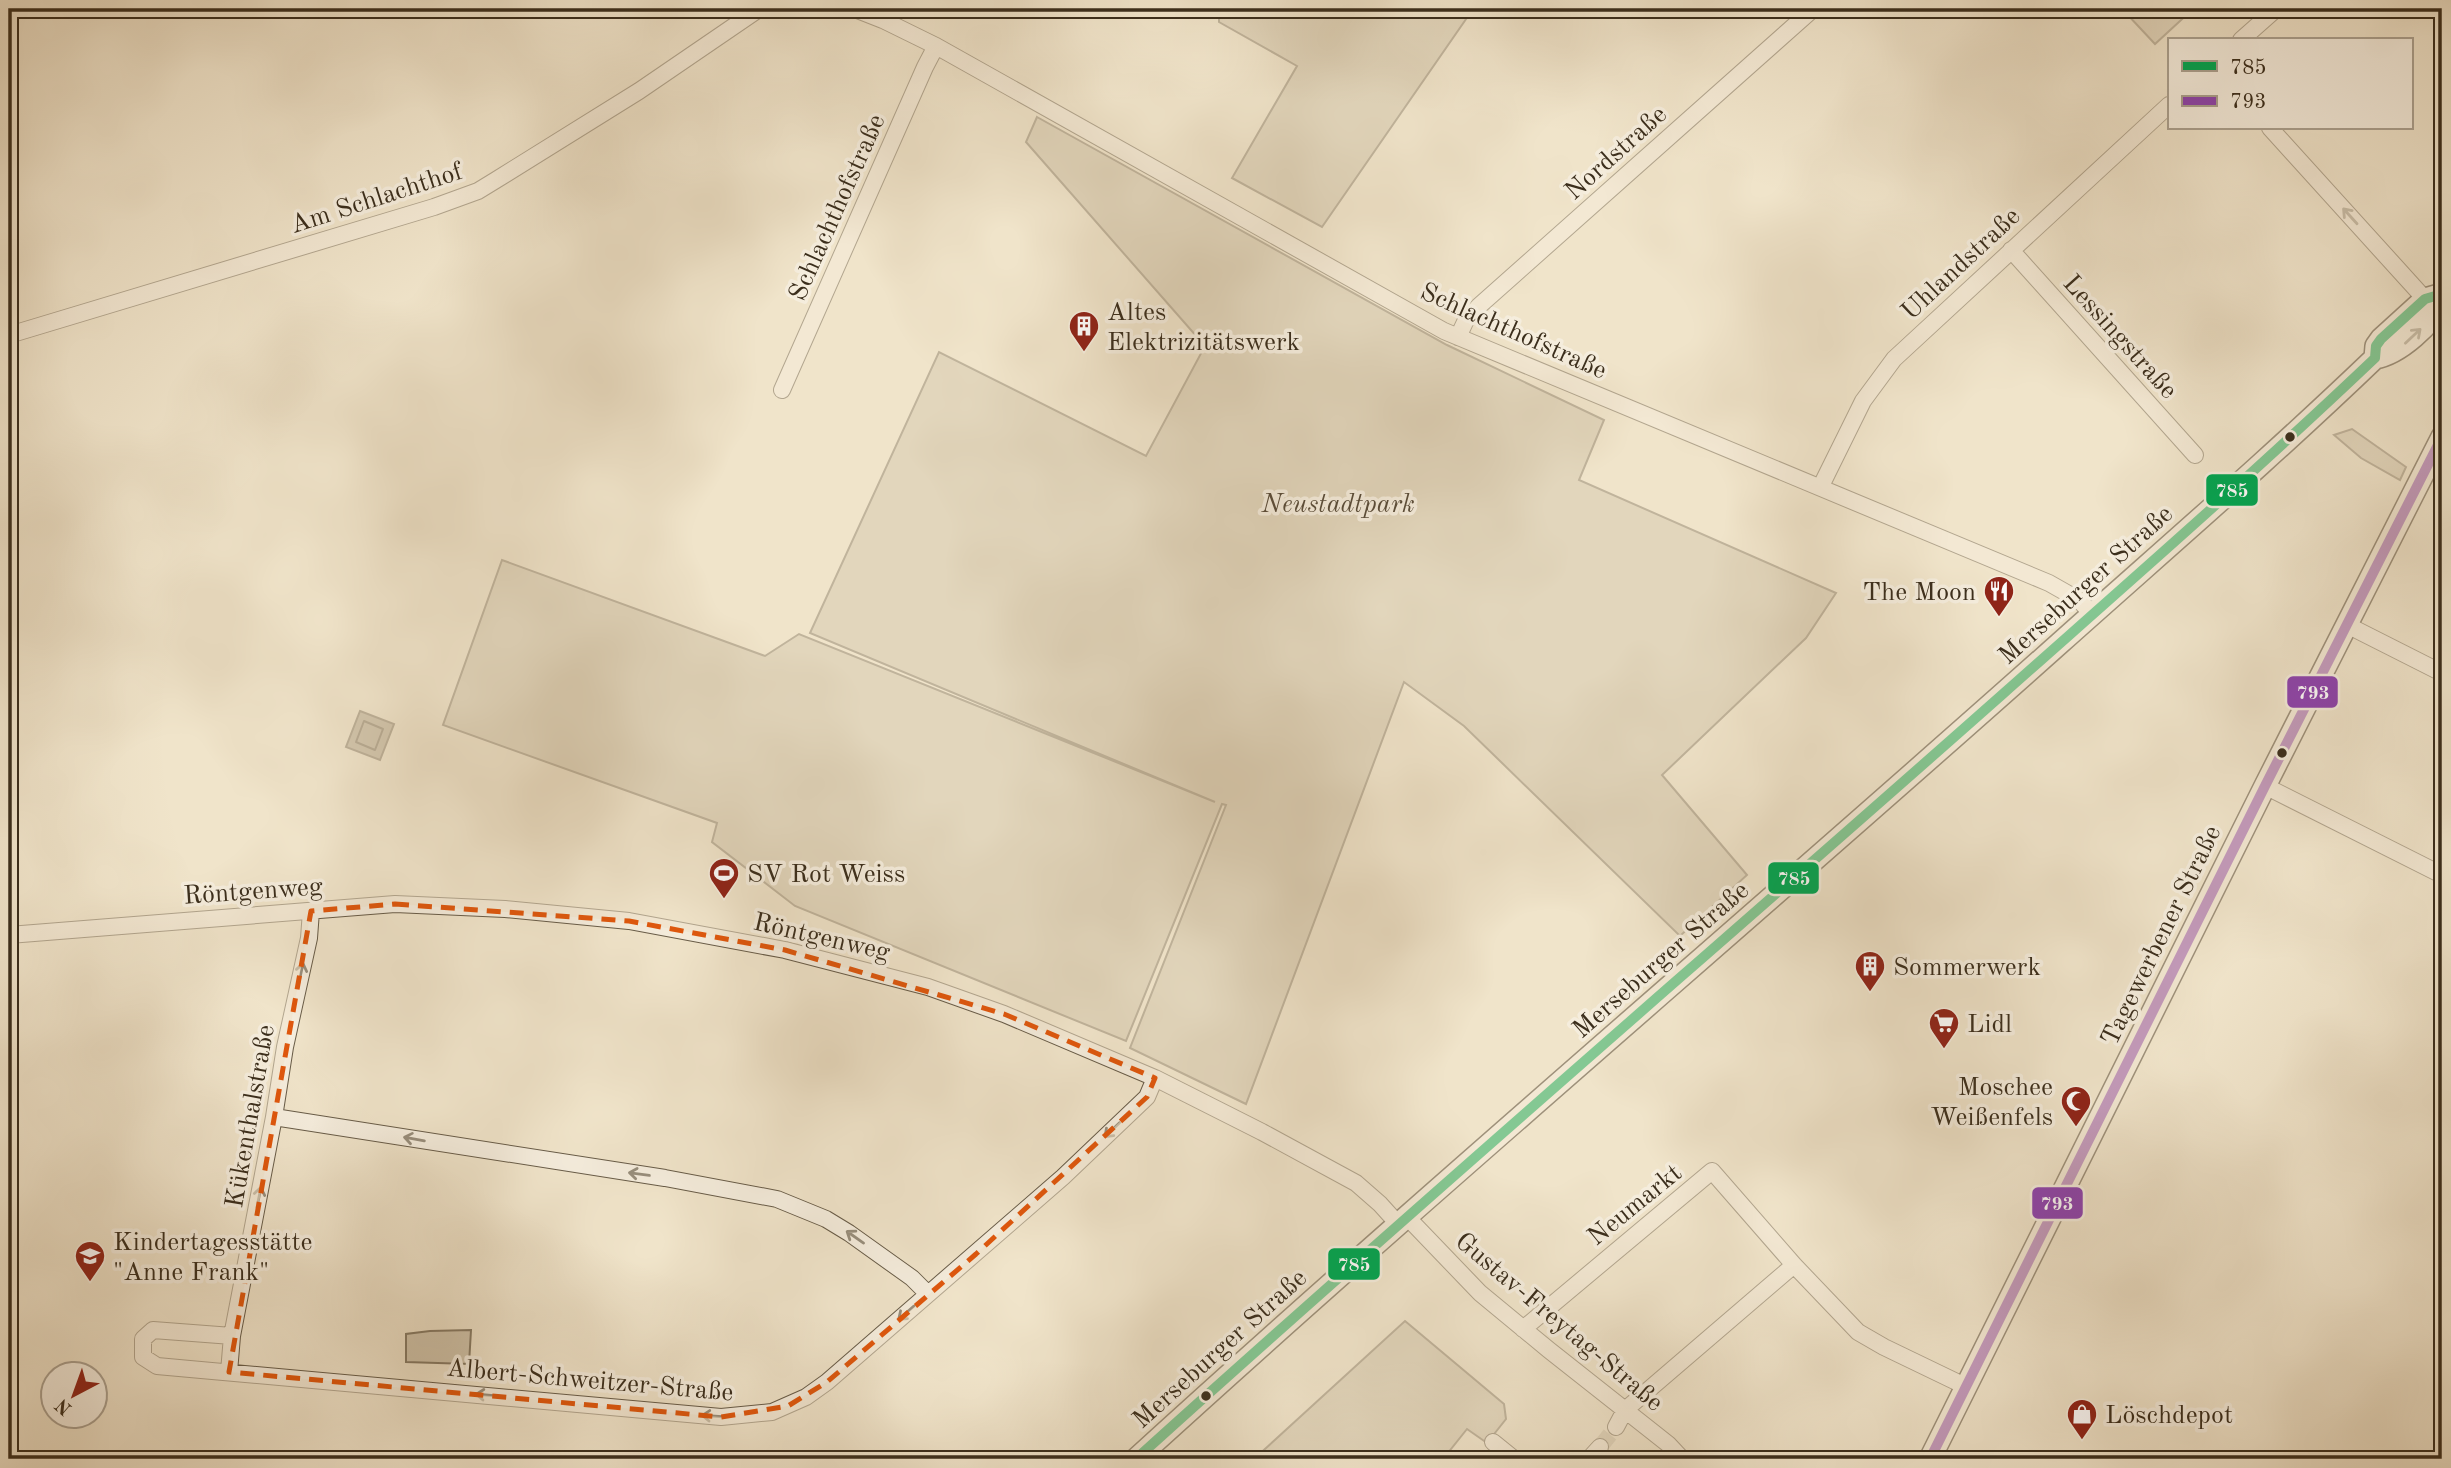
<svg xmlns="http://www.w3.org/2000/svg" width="2451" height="1468" viewBox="0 0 2451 1468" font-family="'Old Standard TT',serif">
<rect width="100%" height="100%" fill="#f0e4ca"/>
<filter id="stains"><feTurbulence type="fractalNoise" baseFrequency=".00286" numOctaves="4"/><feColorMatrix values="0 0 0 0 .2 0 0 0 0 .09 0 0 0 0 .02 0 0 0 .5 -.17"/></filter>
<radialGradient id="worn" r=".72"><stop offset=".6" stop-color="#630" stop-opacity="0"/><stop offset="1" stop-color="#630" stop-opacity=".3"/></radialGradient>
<path fill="#d1c5ac" stroke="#867a64" stroke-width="2" d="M1219,9H1473L1322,227L1232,178L1297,66L1219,22Z
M2128,9H2193L2155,44L2125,12Z
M1037,117L1447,345L1604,420L1579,480L1836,593L1806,638L1662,775L1747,875L1680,936L1464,726L1404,682L1246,1104L1130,1048L1226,805L1222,804L1126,1041L795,906L712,842L717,823L443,725L502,560L765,656L799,634L1215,802L810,633L939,352L1146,456L1205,346L1026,142Z
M2352,429L2406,467L2400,480L2361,458L2334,435Z
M1405,1321L1504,1404L1506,1419L1487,1443L1467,1429L1443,1459H1254Z
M471,1330L469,1364L406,1362V1334L430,1331Z"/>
<path fill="#b2a68f" stroke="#827661" stroke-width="2" d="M360,711L394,724L380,760L346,747Z"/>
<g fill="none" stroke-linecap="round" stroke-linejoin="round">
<path stroke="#766a56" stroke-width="2" d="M364,721L383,729L375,750L356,742Z"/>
<path stroke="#ccc0a7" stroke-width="16" stroke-dasharray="16 8" stroke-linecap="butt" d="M1600,1447L1616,1427"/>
<g stroke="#685c48" stroke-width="18">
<path id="street" d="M855,9L883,20L936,46L1444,331L2049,583L2079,600L2092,614
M2241,40L2276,9
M2270,128L2425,299
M2011,250L2195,455
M9,335L434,207L478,191L496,180L639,91L759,9
M1458,337L1466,320L1479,306L1813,9
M782,390L925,67L936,46
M1821,486L1863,401L1894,359L2169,105
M2347,625L2442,673
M2265,786L2442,875
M9,935L395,904L505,909L629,921L785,950L928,987L1004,1014L1155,1078L1262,1132L1356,1183L1380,1204L1399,1225
M274,1117L665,1178L777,1199L826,1219L849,1233L912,1278L928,1294
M1407,1217L1480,1293L1549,1350L1668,1444L1682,1459
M1523,1329L1712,1171L1794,1265L1858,1332L1884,1347L1967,1387
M232,1336L153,1330L143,1339V1357L157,1366L721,1417L772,1412L806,1397L827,1382L1063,1177L1147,1097L1155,1078
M229,1372L232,1336L274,1117L285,1047L309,938L311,911
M1616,1427L1625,1410L1794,1265
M1493,1442L1514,1459
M1589,1459L1600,1447"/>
</g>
<g stroke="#3b2e1c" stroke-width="24">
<path id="secondary" d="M2375,358L2376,346L2381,339L2425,299L2442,294
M1136,1459C1440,1182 1753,917 2060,643C2165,549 2273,456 2375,358C2399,354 2433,324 2442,301
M1930,1459L2265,786L2442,437"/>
</g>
<use href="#street" stroke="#f5eddd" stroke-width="16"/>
<use href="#secondary" stroke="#f5eddd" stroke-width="21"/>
<g stroke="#f5eddd" stroke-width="16">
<path id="bus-1" d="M1136,1459C1422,1200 1715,949 2004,693C2129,582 2254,473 2375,358L2376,346L2381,339L2425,299L2442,294"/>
</g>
<g stroke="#f5eddd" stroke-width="16">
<path id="bus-2" d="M1930,1459L2265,786L2442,437"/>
</g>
<use href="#bus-1" stroke="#00a651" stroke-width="10"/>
<use href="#bus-2" stroke="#8e44ad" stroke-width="10"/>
</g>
<defs><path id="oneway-shaft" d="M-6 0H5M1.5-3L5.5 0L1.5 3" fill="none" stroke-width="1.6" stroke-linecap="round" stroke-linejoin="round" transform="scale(1.75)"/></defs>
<g stroke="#988e7c">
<use href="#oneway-shaft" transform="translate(2350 216) rotate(-132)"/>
<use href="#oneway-shaft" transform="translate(2413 336) rotate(-43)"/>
<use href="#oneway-shaft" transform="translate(301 973) rotate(-78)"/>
<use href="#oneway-shaft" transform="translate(1112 1130) rotate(136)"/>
<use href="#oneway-shaft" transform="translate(414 1139) rotate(-170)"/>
<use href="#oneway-shaft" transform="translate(639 1174) rotate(-172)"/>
<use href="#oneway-shaft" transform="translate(259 1197) rotate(-79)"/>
<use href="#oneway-shaft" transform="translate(855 1237) rotate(-145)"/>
<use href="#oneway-shaft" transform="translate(906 1313) rotate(139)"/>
<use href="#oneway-shaft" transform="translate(486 1395) rotate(-175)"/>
<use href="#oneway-shaft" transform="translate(712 1416) rotate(-176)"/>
</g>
<path d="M0 0H2451V1468H0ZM395,904L629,921L785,950L1004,1014L1155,1078L1147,1097L976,1254L827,1382L788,1406L721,1417L229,1372L311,911Z" fill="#f0e4ca" fill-opacity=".55" fill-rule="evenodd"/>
<path fill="none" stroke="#df570d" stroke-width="5" stroke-dasharray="14 9" stroke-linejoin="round" d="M395,904L629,921L785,950L1004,1014L1155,1078L1147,1097L976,1254L827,1382L788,1406L721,1417L229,1372L311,911Z"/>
<defs>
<g id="building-pin" transform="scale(1.575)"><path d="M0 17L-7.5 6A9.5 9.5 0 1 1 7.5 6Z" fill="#8f2418" stroke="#f5eddd"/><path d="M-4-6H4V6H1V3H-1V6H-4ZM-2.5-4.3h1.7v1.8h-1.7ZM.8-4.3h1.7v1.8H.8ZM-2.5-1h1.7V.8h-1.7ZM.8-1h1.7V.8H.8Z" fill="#fff"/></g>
<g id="restaurant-pin" transform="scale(1.575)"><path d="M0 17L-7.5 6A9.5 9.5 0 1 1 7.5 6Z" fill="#8f2418" stroke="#f5eddd"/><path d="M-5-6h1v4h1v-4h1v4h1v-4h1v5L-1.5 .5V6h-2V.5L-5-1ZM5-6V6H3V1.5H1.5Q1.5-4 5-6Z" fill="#fff"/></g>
<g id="stadium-pin" transform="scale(1.575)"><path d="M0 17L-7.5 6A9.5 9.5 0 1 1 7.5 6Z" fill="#8f2418" stroke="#f5eddd"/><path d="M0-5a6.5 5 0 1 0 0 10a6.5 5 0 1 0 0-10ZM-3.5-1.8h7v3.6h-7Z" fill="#fff"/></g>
<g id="supermarket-pin" transform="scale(1.575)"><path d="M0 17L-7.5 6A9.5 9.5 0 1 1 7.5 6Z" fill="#8f2418" stroke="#f5eddd"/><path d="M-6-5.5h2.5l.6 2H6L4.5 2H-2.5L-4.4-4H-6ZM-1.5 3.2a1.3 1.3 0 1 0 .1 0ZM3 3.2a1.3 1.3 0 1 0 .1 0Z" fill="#fff"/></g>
<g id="mosque-pin" transform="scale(1.575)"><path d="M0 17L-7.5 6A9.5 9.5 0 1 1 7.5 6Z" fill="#8f2418" stroke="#f5eddd"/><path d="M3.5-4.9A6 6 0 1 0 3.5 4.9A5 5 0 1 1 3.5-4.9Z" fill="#fff"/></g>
<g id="school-pin" transform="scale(1.575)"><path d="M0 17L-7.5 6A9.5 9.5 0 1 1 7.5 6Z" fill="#8f2418" stroke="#f5eddd"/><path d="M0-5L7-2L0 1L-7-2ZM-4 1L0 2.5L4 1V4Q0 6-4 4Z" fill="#fff"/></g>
<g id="shop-pin" transform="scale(1.575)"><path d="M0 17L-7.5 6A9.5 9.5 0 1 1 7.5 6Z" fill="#8f2418" stroke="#f5eddd"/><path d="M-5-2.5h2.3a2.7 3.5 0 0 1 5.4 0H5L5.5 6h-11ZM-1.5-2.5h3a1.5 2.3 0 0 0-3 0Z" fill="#fff"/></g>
</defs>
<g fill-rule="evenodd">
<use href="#building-pin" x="1084" y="326"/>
<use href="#restaurant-pin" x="1999" y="591"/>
<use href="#stadium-pin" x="724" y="873"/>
<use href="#building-pin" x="1870" y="966"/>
<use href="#supermarket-pin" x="1944" y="1023"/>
<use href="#mosque-pin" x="2076" y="1101"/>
<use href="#school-pin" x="90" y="1256"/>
<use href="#shop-pin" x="2082" y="1414"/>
</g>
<g fill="#3b2e1c" stroke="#f5eddd" stroke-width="2.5">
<circle cx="2290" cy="437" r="6"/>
<circle cx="2282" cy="753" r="6"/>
<circle cx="1206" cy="1396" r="6"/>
</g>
<g text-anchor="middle" stroke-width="7" stroke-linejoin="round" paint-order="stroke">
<g font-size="26" fill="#3b2e1c" stroke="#f5eddd">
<text transform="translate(1615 152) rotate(-42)" y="9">Nordstraße</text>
<text transform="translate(376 197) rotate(-18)" y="9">Am Schlachthof</text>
<text transform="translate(836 207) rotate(-66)" y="9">Schlachthofstraße</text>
<text transform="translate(1960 263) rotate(-43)" y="9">Uhlandstraße</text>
<text transform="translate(1514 330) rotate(24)" y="9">Schlachthofstraße</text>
<text transform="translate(2121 336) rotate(48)" y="9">Lessingstraße</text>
<text transform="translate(2085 584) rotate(-42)" y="9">Merseburger Straße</text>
<text transform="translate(253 890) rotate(-4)" y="9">Röntgenweg</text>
<text transform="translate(2160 935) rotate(-64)" y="9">Tagewerbener Straße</text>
<text transform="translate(822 936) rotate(13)" y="9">Röntgenweg</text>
<text transform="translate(1660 959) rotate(-41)" y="9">Merseburger Straße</text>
<text transform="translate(249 1116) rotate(-80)" y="9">Kükenthalstraße</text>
<text transform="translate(1634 1204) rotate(-39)" y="9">Neumarkt</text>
<text transform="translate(1560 1321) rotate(40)" y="9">Gustav-Freytag-Straße</text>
<text transform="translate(1219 1348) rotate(-42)" y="9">Merseburger Straße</text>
<text transform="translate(590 1379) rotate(5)" y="9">Albert-Schweitzer-Straße</text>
</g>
<g font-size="26" fill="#3b2e1c" stroke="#f5eddd" text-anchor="start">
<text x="1107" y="320">Altes<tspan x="1107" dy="30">Elektrizitätswerk</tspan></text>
<text x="1976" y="600" text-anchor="end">The Moon</text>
<text x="747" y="882">SV Rot Weiss</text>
<text x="1893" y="975">Sommerwerk</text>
<text x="1967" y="1032">Lidl</text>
<text x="2053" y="1095" text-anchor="end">Moschee<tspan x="2053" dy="30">Weißenfels</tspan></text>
<text x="113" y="1250">Kindertagesstätte<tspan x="113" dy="30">"Anne Frank"</tspan></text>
<text x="2105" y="1423">Löschdepot</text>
</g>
<g font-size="26" font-style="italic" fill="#594c39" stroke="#f5eddd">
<text x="1338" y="512">Neustadtpark</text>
</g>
</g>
<g stroke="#f5eddd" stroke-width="2.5">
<rect x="2205" y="473" width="54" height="34" rx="7" fill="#00a651"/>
<rect x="2286" y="675" width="53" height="34" rx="7" fill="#8e44ad"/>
<rect x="1767" y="861" width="53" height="34" rx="7" fill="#00a651"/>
<rect x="2031" y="1186" width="53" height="34" rx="7" fill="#8e44ad"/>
<rect x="1327" y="1247" width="54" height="34" rx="7" fill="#00a651"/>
</g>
<g font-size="19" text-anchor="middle" font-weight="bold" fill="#fff">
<text x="2232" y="497">785</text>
<text x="2313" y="699">793</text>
<text x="1794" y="885">785</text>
<text x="2057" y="1210">793</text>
<text x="1354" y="1271">785</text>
</g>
<rect width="2451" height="1468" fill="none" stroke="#f0e4ca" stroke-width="35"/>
<rect x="10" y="10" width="2430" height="1447" fill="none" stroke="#3b2e1c" stroke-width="3.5"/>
<rect x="18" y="18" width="2416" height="1433" fill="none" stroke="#3b2e1c" stroke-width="2"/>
<rect x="2168" y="38" width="245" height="91" fill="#f5eddd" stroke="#aba190" stroke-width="2"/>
<rect x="2182" y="61" width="35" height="10" fill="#00a651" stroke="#aba190" stroke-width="2"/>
<text x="2230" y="74" font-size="21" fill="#3b2e1c">785</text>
<rect x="2182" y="96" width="35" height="10" fill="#8e44ad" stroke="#aba190" stroke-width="2"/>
<text x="2230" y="108" font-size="21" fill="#3b2e1c">793</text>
<g transform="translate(74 1395) rotate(221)"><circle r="33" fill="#f5eddd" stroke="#aba190" stroke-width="2"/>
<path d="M0-5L12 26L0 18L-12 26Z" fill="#8f2418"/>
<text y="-10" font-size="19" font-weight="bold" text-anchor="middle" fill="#3b2e1c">N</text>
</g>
<rect width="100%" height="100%" filter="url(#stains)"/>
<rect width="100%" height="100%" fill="url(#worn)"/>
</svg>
